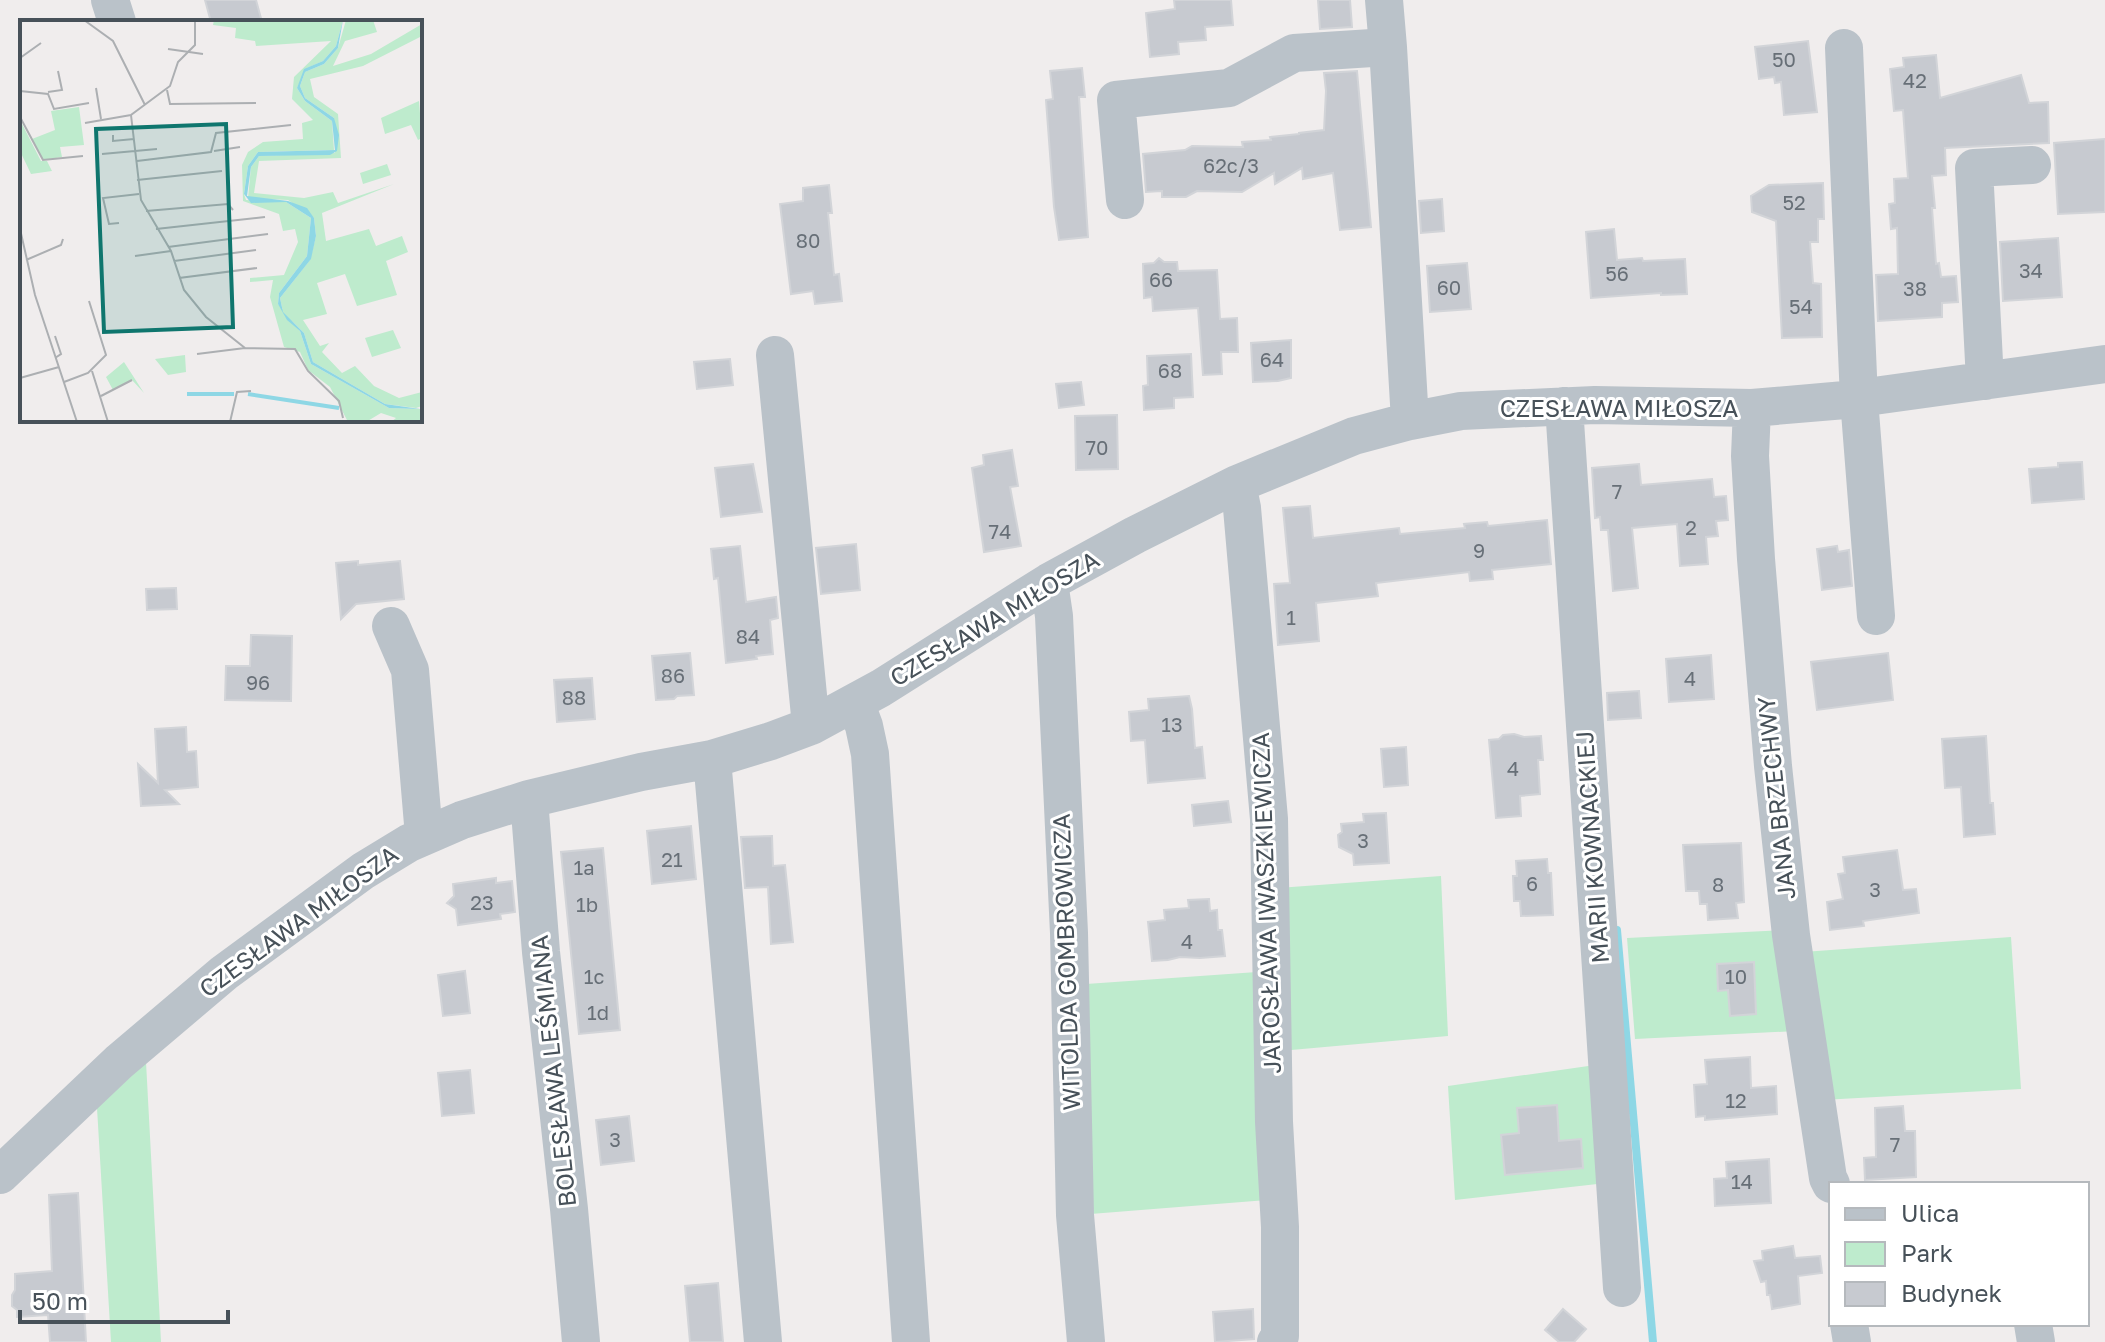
<svg xmlns="http://www.w3.org/2000/svg" width="2105" height="1342" viewBox="0 0 2105 1342" font-family="'Golos Text',sans-serif">
<rect width="100%" height="100%" fill="#f0eded"/>
<path fill="#beebcd" d="M1441,876L1448,1036L1280,1051L1278,888Z
M1783,930L1797,1031L1635,1039L1627,938Z
M2011,937L2021,1089L1822,1100L1803,952Z
M1257,972L1267,1200L1078,1215L1072,985Z
M1623,1061L1633,1180L1455,1200L1448,1086Z
M146,1062L161,1342H111L97,1108Z"/>
<g fill="none" stroke-linecap="round" stroke-linejoin="round">
<path stroke="#8ed7e5" stroke-width="8" d="M1617,930L1653,1342"/>
</g>
<path fill="#c7cad0" stroke="#d2d4d8" stroke-width="2" d="M205,0H256L262,22H211Z
M1174,0H1231L1233,25L1205,27L1206,40L1178,42L1179,54L1150,57L1146,13L1175,9Z
M1318,0H1350L1352,27L1320,29Z
M1808,41L1817,112L1784,115L1781,82L1775,83L1774,77L1759,79L1755,47Z
M1936,55L1940,98L2021,75L2029,103L2048,102L2049,143L1945,148L1946,175L1932,176L1935,208H1932L1936,264L1939,263L1941,277L1956,276L1958,302L1942,303V317L1878,321L1876,275L1898,274L1897,228L1891,229L1889,204L1895,203L1894,179L1908,178L1903,110L1894,111L1890,69L1904,67L1903,58Z
M1082,68L1085,97H1079L1088,237L1059,240L1054,207L1046,100L1053,99L1050,71Z
M1357,71L1371,227L1340,230L1333,173L1303,179L1302,168L1275,184L1274,173L1242,192L1197,191L1186,197H1162V191L1146,192L1143,154L1185,150L1192,146L1243,147L1242,142L1271,140L1270,137L1299,134V133L1324,130L1326,91L1324,73Z
M2105,139V212L2058,214L2054,143Z
M1823,183L1824,219H1818V242H1810L1813,283L1821,284L1822,337L1782,338L1776,221L1752,212L1751,196L1769,185Z
M829,185L832,213H828L834,275L839,274L842,301L815,304L813,291L791,294L780,204L803,201V188Z
M1442,199L1444,231L1421,233L1419,201Z
M1614,229L1617,260L1642,258L1643,261L1685,259L1687,294L1661,295V293L1591,298L1586,232Z
M2058,238L2062,297L2003,301L2000,242Z
M1159,258L1164,262H1177L1178,271L1217,270L1220,319L1237,318L1238,352H1221L1222,374L1203,375L1198,308L1153,311L1152,297L1144,298L1143,264L1154,263Z
M1467,263L1471,309L1430,312L1427,266Z
M1291,340V378L1278,381L1253,382L1251,343Z
M1191,354L1193,397L1174,398V408L1144,410L1143,386L1148,385L1147,356Z
M730,359L733,385L697,389L694,362Z
M1081,382L1084,405L1059,408L1056,384Z
M1117,415L1118,469L1076,470L1075,416Z
M1012,450L1018,486L1010,487L1021,546L984,552L972,468L984,465L983,455Z
M2082,462L2084,499L2032,503L2029,469L2058,467V463Z
M753,464L762,512L721,517L715,468Z
M1639,464L1641,485L1712,479L1714,497L1726,496L1728,520L1716,521L1718,536L1706,537L1708,564L1680,566L1677,524L1632,528L1638,588L1613,591L1608,530H1601L1600,517L1595,518L1592,468Z
M1310,506L1313,538L1399,528L1400,534L1465,528L1464,524L1487,522L1488,526L1547,520L1551,564L1492,570L1493,579L1470,581L1469,572L1376,583L1378,596L1316,603L1319,641L1278,645L1274,584L1290,583L1283,508Z
M856,544L860,590L821,594L816,548Z
M740,546L746,602L776,597L778,618L770,620L773,654L756,656L757,659L726,663L718,578L714,579L711,549Z
M1837,546L1838,552L1849,550L1852,586L1822,590L1817,549Z
M358,561V565L400,561L404,599L356,604L341,619L336,563Z
M176,588L177,609L147,610L146,589Z
M251,635L292,636L291,701L225,700L226,666H250Z
M690,653L694,695L677,696L674,699L656,700L652,656Z
M1888,653L1893,700L1817,710L1811,662Z
M1711,655L1714,699L1669,702L1666,659Z
M592,678L595,719L557,722L554,680Z
M1639,691L1641,718L1608,720L1607,693Z
M1189,696L1192,709L1195,748L1202,747L1205,778L1148,783L1145,740L1131,741L1129,712L1149,710L1148,699Z
M186,727L187,752L196,751L198,787L165,790L179,804L141,806L138,764L158,783L155,729Z
M1514,734L1524,737L1541,736L1543,760H1538L1540,794L1520,796L1521,816L1496,818L1489,740L1499,739L1503,735Z
M1986,736L1990,803H1993L1995,834L1964,837L1961,787L1945,788L1942,739Z
M1406,747L1408,785L1384,787L1381,749Z
M1228,801L1231,822L1194,826L1192,805Z
M1386,813L1389,863L1354,865L1353,854L1339,847L1338,835L1342,832L1341,824L1364,822L1363,814Z
M691,826L696,879L652,884L647,831Z
M772,836L773,866L785,865L793,942L771,944L768,887L745,888L741,837Z
M1741,843L1744,902L1736,903L1738,918L1708,920L1707,904H1700L1699,891H1686L1683,845Z
M603,848L620,1030L579,1034L561,852Z
M1897,850L1903,890L1916,889L1919,913L1863,921L1864,926L1830,930L1827,902L1843,899L1838,874L1845,873L1843,857Z
M1547,859L1548,873H1551L1553,915L1521,916L1520,901H1514L1513,876H1517L1516,861Z
M496,878V883L512,881L515,912L500,914L501,919L458,925L456,909L447,903L454,896L453,884Z
M1209,899L1210,911L1217,910L1218,930H1222L1225,956L1200,958L1180,957L1168,960L1152,961L1148,922L1165,920L1164,910L1189,908L1188,900Z
M1754,962L1756,1014L1730,1016L1728,990L1718,991L1717,964Z
M465,971L470,1013L443,1016L438,975Z
M1750,1057L1751,1088L1776,1086L1777,1114L1705,1120V1116L1696,1117L1694,1085L1707,1084L1705,1060Z
M470,1070L474,1113L442,1116L438,1073Z
M1557,1105L1559,1141L1581,1139L1583,1168L1505,1175L1501,1135L1519,1133L1517,1108Z
M1903,1106L1905,1131H1915L1916,1177L1865,1180L1864,1158L1876,1157L1875,1108Z
M629,1116L634,1161L601,1165L596,1120Z
M1769,1159L1771,1203L1715,1206L1714,1179L1727,1178L1726,1162Z
M78,1193L86,1342H50L48,1315L17,1317V1310L12,1306V1295L15,1290V1274L52,1271L49,1195Z
M1793,1246L1795,1258L1820,1256L1822,1273L1798,1276L1800,1304L1772,1309L1770,1295H1767L1766,1281L1761,1282L1754,1261L1763,1260L1762,1251Z
M718,1283L723,1342H690L685,1286Z
M1253,1309L1254,1339L1215,1342L1213,1312Z
M1563,1309L1586,1329L1574,1342H1559L1545,1330Z"/>
<g fill="none" stroke-linecap="round" stroke-linejoin="round">
<path stroke="#bac2c9" stroke-width="38" d="M110,0L117,22
M1384,0L1388,47
M1844,48L1859,399L1876,616
M1125,200L1116,100L1229,88L1294,53L1388,47L1410,421
M775,355L811,726
M1985,381L1974,168L2032,165
M1564,406L1622,1288
M1752,408L1750,456L1756,559L1773,766L1791,935L1828,1178L1831,1184
M1237,484L1242,508L1269,819L1274,1122L1280,1227V1336L1276,1342
M1049,582L1054,616L1069,933L1075,1215L1086,1342
M391,626L410,670L424,836
M855,702L864,726L870,754L911,1342
M712,759L763,1342
M529,799L541,952L569,1209L581,1342
M0,1175L119,1062L224,973L363,871L409,843L462,820L529,799L641,772L712,759L771,741L811,726L881,688L1049,582L1135,535L1237,484L1354,436L1410,421L1461,411L1595,405L1752,408L1845,400L2105,364
M1849,1324L1852,1342
M2033,1324L2036,1342"/>
</g>
<g text-anchor="middle" stroke-width="6" stroke-linejoin="round" paint-order="stroke">
<g font-size="20" fill="#676f77">
<text x="1784" y="67">50</text>
<text x="1915" y="88">42</text>
<text x="1231" y="173">62c/3</text>
<text x="1794" y="210">52</text>
<text x="808" y="248">80</text>
<text x="2031" y="278">34</text>
<text x="1617" y="281">56</text>
<text x="1161" y="287">66</text>
<text x="1449" y="295">60</text>
<text x="1915" y="296">38</text>
<text x="1801" y="314">54</text>
<text x="1272" y="367">64</text>
<text x="1170" y="378">68</text>
<text x="1097" y="455">70</text>
<text x="1617" y="499">7</text>
<text x="1691" y="535">2</text>
<text x="1000" y="539">74</text>
<text x="1479" y="558">9</text>
<text x="1291" y="625">1</text>
<text x="748" y="644">84</text>
<text x="673" y="683">86</text>
<text x="1690" y="686">4</text>
<text x="258" y="690">96</text>
<text x="574" y="705">88</text>
<text x="1172" y="732">13</text>
<text x="1513" y="776">4</text>
<text x="1363" y="848">3</text>
<text x="672" y="867">21</text>
<text x="584" y="875">1a</text>
<text x="1532" y="891">6</text>
<text x="1718" y="892">8</text>
<text x="1875" y="897">3</text>
<text x="482" y="910">23</text>
<text x="587" y="912">1b</text>
<text x="1187" y="949">4</text>
<text x="594" y="984">1c</text>
<text x="1736" y="984">10</text>
<text x="598" y="1020">1d</text>
<text x="1736" y="1108">12</text>
<text x="615" y="1147">3</text>
<text x="1895" y="1152">7</text>
<text x="1742" y="1189">14</text>
</g>
<g font-size="24" fill="#475159" stroke="#fff">
<text x="1619" y="417">CZESŁAWA MIŁOSZA</text>
<text transform="translate(995 619) rotate(-31)" y="8">CZESŁAWA MIŁOSZA</text>
<text transform="translate(1777 798) rotate(-96)" y="8">JANA BRZECHWY</text>
<text transform="translate(1593 847) rotate(-94)" y="8">MARII KOWNACKIEJ</text>
<text transform="translate(1267 903) rotate(-92)" y="8">JAROSŁAWA IWASZKIEWICZA</text>
<text transform="translate(299 922) rotate(-36)" y="8">CZESŁAWA MIŁOSZA</text>
<text transform="translate(1067 962) rotate(-92)" y="8">WITOLDA GOMBROWICZA</text>
<text transform="translate(554 1071) rotate(-96)" y="8">BOLESŁAWA LEŚMIANA</text>
</g>
</g>
<g transform="translate(20 20)">
<rect width="402" height="402" fill="#f0eded"/>
<path d="M194,0H323L316,26L303,41L287,48L277,68L285,81L312,101L314,130L238,132L228,146L224,174L226,180L266,182L291,198L287,236L259,273L258,284L280,311L291,344L369,388L402,389V402H371L376,398L361,393L346,402H328L310,367L288,350L280,332L264,327L250,277L253,260L230,262V258L264,255L278,222L275,209L263,211L259,194L223,181L222,145L228,132L243,122L283,119L282,103L293,100L272,79L274,57L311,21L236,26L235,21L215,18L216,8L193,5ZM326,0H353L357,12L325,21L313,46L351,34L402,4V16L343,46L290,59L294,77L318,94L321,138L239,141L234,173L284,178L313,172L318,183L374,164L302,193L306,221L349,209L356,226L382,216L388,232L366,241L377,275L337,286L325,254L297,263L307,294L283,300L300,326L309,323L302,332L322,353L335,346L354,366L379,378L402,372V386L396,388L365,384L293,342L284,313L263,292L260,278L290,240L296,216L294,198L268,180L228,178L231,147L239,136L315,133L314,98L285,78L280,66L285,52L304,44L318,28ZM399,81L402,118L398,120L391,105L365,114L361,98ZM59,87L64,125L40,127L42,137L23,140L12,119L35,110L31,91ZM0,100L21,141H27L32,151L11,154L0,131ZM367,144L371,155L343,164L340,153ZM373,310L381,328L352,337L345,318ZM165,335L166,352L148,355L135,339ZM104,342L124,373L112,360L93,370L86,357Z" fill="#beebcd"/>
<path d="M323,0L318,28L304,44L285,52L280,66L285,78L314,98L319,115L317,131L310,135L239,136L231,147L227,176L268,181L287,188L294,198L296,216L291,239L260,278L263,292L284,313L293,342L365,384L400,389L369,388L291,344L280,311L267,300L258,284L259,273L287,236L291,198L266,182L231,183L224,174L228,146L238,132L315,130L312,101L285,81L277,68L284,49L303,41L316,26Z" fill="#8ed7e5"/>
<path fill="none" stroke="#8ed7e5" stroke-width="4" d="M167,374H214M228,374L319,388"/>
<path fill="none" stroke="#acafb2" stroke-width="2" d="M64,0L93,21L125,85M175,0V25L158,42L150,66L111,95L121,180L151,231L164,270L186,297L225,328L275,329L288,351L319,381L323,398M148,29L183,34M0,38L21,23M76,68L81,99M147,70L150,84L236,83M0,71L28,74L34,89L69,83M28,72L42,70L38,51M0,97L23,140L63,136M65,103L111,95M93,115V121L114,119M194,131L220,127M82,134L137,129M117,141L191,132L196,113L271,105M117,160L202,151M126,191L208,184L213,190M99,203L89,204L83,178L119,174M0,209L15,275L57,402M136,209L245,197M148,227L248,214M115,236L151,231M6,240L41,225L43,219M154,241L236,230M159,258L237,248M35,316L41,334L35,338M177,334L225,328M72,351L88,402M0,358L39,347M44,362L68,353L86,335L69,281M81,376L112,360M210,402L217,372L231,371"/>
<path fill="#0f766e" fill-opacity="0.15" stroke="#0f766e" stroke-width="4" d="M206,104L213,307L84,312L76,109Z"/>
<rect width="402" height="402" fill="none" stroke="#475159" stroke-width="4"/>
</g>
<rect x="1829" y="1182" width="260" height="144" fill="#ffffff" stroke="#b5b9bd" stroke-width="2"/>
<rect x="1845" y="1208" width="40" height="12" fill="#bac2c9" stroke="#b5b9bd" stroke-width="2"/>
<text x="1901" y="1222" font-size="24" fill="#475159">Ulica</text>
<rect x="1845" y="1242" width="40" height="24" fill="#beebcd" stroke="#b5b9bd" stroke-width="2"/>
<text x="1901" y="1262" font-size="24" fill="#475159">Park</text>
<rect x="1845" y="1282" width="40" height="24" fill="#c7cad0" stroke="#b5b9bd" stroke-width="2"/>
<text x="1901" y="1302" font-size="24" fill="#475159">Budynek</text>
<path d="M20 1310v12h208v-12" fill="none" stroke="#475159" stroke-width="4"/>
<text x="32" y="1310" font-size="24" fill="#475159" stroke="#ffffff" stroke-width="6" paint-order="stroke">50 m</text>
</svg>
